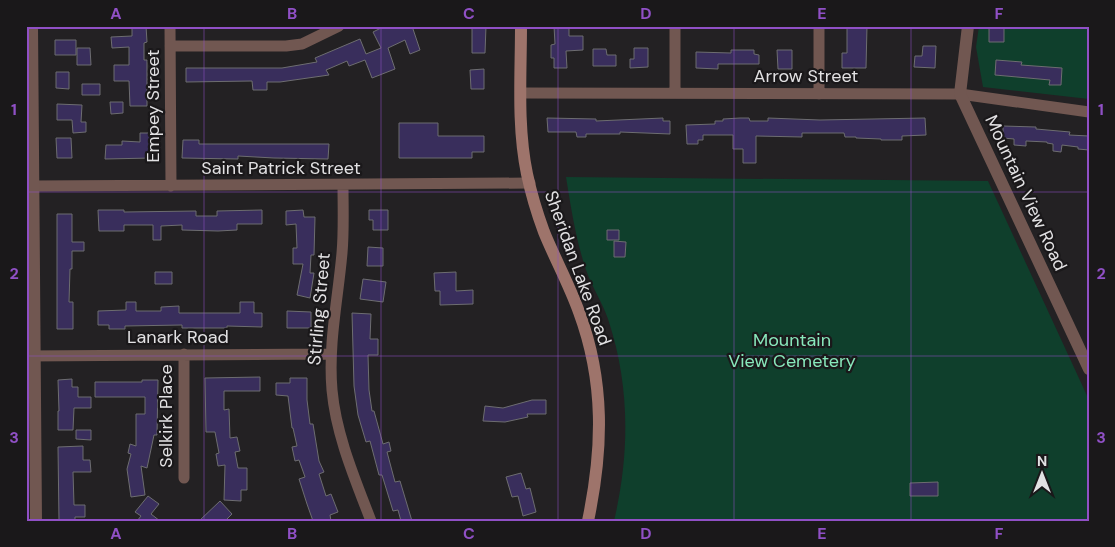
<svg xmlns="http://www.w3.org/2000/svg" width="1115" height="547" viewBox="0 0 1115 547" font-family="'DM Sans',sans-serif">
<rect width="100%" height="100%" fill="#232123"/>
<path fill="#0f3f2c" d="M979,26H1089V99L983,87L976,47Z
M566,177L988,181L1089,400V521H614C630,453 630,385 608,319C602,302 592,287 586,270C576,240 571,208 566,177Z"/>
<path fill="#392e5c" stroke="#6d6d70" d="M132,26H146L147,42L144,43V60H147V106H130L129,81H114V65H129V47L112,48L111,37L132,36Z
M385,26H412L420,50L410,54L405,40L388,48L395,69L372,78L365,60L349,66L347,61L326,70L329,75L280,82H267V90H253L252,81L186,82V68H282L317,62L315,58L360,39L366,54L381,48L373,32Z
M472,26H486L485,53H472Z
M554,26H569V36H583V50L566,51L567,68H554V58H551V45L555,44Z
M847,26H867L866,68H842V53H847Z
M989,26H1004V42H989Z
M55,40H76V55H55Z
M923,46H936L935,68L914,67L915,56H922Z
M77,48H90L91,65H77Z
M634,48H648V67L630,68V59H634Z
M593,49H606L607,55H616V66H593Z
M731,50H754V54L759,55V64H718V69L696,68V52L731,53Z
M777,50H792V69H778Z
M996,60L1022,62L1021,65L1062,68L1061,85H1049L1050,80L995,75Z
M484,69V89H471L470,70Z
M56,72H69V89L56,88Z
M82,84H100V95H82Z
M110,102H123V113L111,114Z
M57,104L82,105L81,122H86V132L73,133L72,120H57Z
M547,118L596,119V121L663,118V121H670V134L620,132V134H586V137H577L576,132H548Z
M740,118H749L750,121H768V118L820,120L925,118L926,135L902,136V140H881V139L856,138V137H845L844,133H802V137L756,136V163H743V149H733V135H703V140H698V144H687L686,125L715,124V121H723V119Z
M399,123H438V136H484V152H472V158H399Z
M1003,126L1036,127V129L1070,132L1069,135L1089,136V150L1078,149V147L1062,145L1061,152L1053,151V144L1047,143V142L1026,141V146L1014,145V139L1003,138Z
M140,133H151L152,158L105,159L106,145H122V141L140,142Z
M56,138H71L72,158H57Z
M183,140H199V144H329L328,159L274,158L238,156V159L182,158Z
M98,210H124V212L196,211V216H217V211L262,210V224H237V230L218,231L182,230V225L161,226V240H153V225H124V231H99Z
M303,210L304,217H315L314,255H311L310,273H314L310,298L297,295L303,264H293V248H297L296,224L286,225V211Z
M369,210H388V230H373V220H369Z
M57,214H72V242H84V251H72V269H70L69,302H73V329H57Z
M607,230H619V240H607Z
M614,241L626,242L625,257H614Z
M368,247L383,248V266H367Z
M155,272H172V284H155Z
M456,272V291L473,290V304L440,305V291H435L434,273Z
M363,279L386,282L383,302L360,299Z
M126,302H136V311H161V307L179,306V313H240V302H254V313H262V327L227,326V328H182V325L125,326V329H109V325H98V311L126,310Z
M287,311L311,312V328H287Z
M352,313L371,314L370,339H378V355H368L369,390L372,411H374L383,444L389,442L391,451L387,452L395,482L400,481L412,521H401L398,510L393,511L382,475H379L370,441L366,442L358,415L354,386Z
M260,377V391H224V410L229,409L230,438L237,437L240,451L235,452L238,468H247V490H241V501L224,500L225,465L218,466L216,454L219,453L215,432H206L205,378Z
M290,378H307V400L310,424H313L319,461L324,472L319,474L326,496L331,494L338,512L330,515L331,521H313L307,504L299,479L305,477L299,460L295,461L292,447L297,446L293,428H292L288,396L276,395V383H290Z
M72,379V387H78V397H91V408H74L73,430H58V411H59L58,380Z
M142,380H158L157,435H154L147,468L141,466L145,495L131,497L127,469L131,454L128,453L130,444L136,446V414H145V397H95V382H142Z
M532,400H546V414H527L528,417L505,422L483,421L485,406L503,408Z
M76,430H91V440L76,439Z
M83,446V460H90L91,472H73L74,505H85V517H75V521H59L58,447Z
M521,473L526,489L530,488L536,512L523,516L518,496L512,497L506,477Z
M938,482V496H910V483Z
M148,496L159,504L151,514L160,521H137L141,516L135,512Z
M220,501L232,514L225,521H199Z"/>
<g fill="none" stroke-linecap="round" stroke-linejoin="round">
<path stroke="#715751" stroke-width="11" d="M170,26L171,186
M819,26V94
M170,46H286L302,44L339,26
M521,93L960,94L1089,112
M675,93V26
M343,185C343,208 344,231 342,253C338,299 328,344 332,390C336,435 355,479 371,521
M32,186L530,183
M26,356L330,354
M184,478V354"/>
<path stroke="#715751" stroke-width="12" d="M32,26L36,521
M968,26L960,94L1089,369"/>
<path stroke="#9e746b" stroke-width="12" d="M521,26C521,75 517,126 527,174C531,193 537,213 544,232C555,259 569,284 579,312C605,382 603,449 588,521"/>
</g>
<path fill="none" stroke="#9050c6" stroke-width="1" stroke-opacity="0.55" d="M204,26V521M381,26V521M558,26V521M734,26V521M911,26V521M26,192H1089M26,356H1089"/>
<g text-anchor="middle" stroke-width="4.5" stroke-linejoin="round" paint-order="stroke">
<g font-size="18" fill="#e2e1e3" stroke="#1a181a">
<text x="806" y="82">Arrow Street</text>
<text transform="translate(153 106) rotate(-90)" y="6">Empey Street</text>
<text x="281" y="174">Saint Patrick Street</text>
<text transform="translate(1026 193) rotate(65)" y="6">Mountain View Road</text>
<text transform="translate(578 268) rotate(70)" y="6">Sheridan Lake Road</text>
<text transform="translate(319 309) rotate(-85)" y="6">Stirling Street</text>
<text x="178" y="343">Lanark Road</text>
<text transform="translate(166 416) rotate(-90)" y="6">Selkirk Place</text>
</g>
<g font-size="18" fill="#88e7bb" stroke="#1a181a">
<text x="792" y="346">Mountain<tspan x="792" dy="21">View Cemetery</tspan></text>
</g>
</g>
<rect width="1115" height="547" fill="none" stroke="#1a181a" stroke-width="55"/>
<g transform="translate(1042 474)" stroke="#1a181a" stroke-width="4" paint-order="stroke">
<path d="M0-4L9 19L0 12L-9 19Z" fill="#e2e1e3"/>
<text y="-8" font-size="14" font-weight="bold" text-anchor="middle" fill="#e2e1e3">N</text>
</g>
<rect x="28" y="28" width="1060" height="492" fill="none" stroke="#9050c6" stroke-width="2"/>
<g font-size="16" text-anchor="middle" font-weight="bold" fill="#9050c6">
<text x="116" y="19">A</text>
<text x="292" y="19">B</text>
<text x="469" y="19">C</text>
<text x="646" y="19">D</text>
<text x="822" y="19">E</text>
<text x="999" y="19">F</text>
<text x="14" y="115">1</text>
<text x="1101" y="115">1</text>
<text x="14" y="279">2</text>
<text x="1101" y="279">2</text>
<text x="14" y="443">3</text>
<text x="1101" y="443">3</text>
<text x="116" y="539">A</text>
<text x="292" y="539">B</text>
<text x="469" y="539">C</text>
<text x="646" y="539">D</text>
<text x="822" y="539">E</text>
<text x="999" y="539">F</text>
</g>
</svg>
